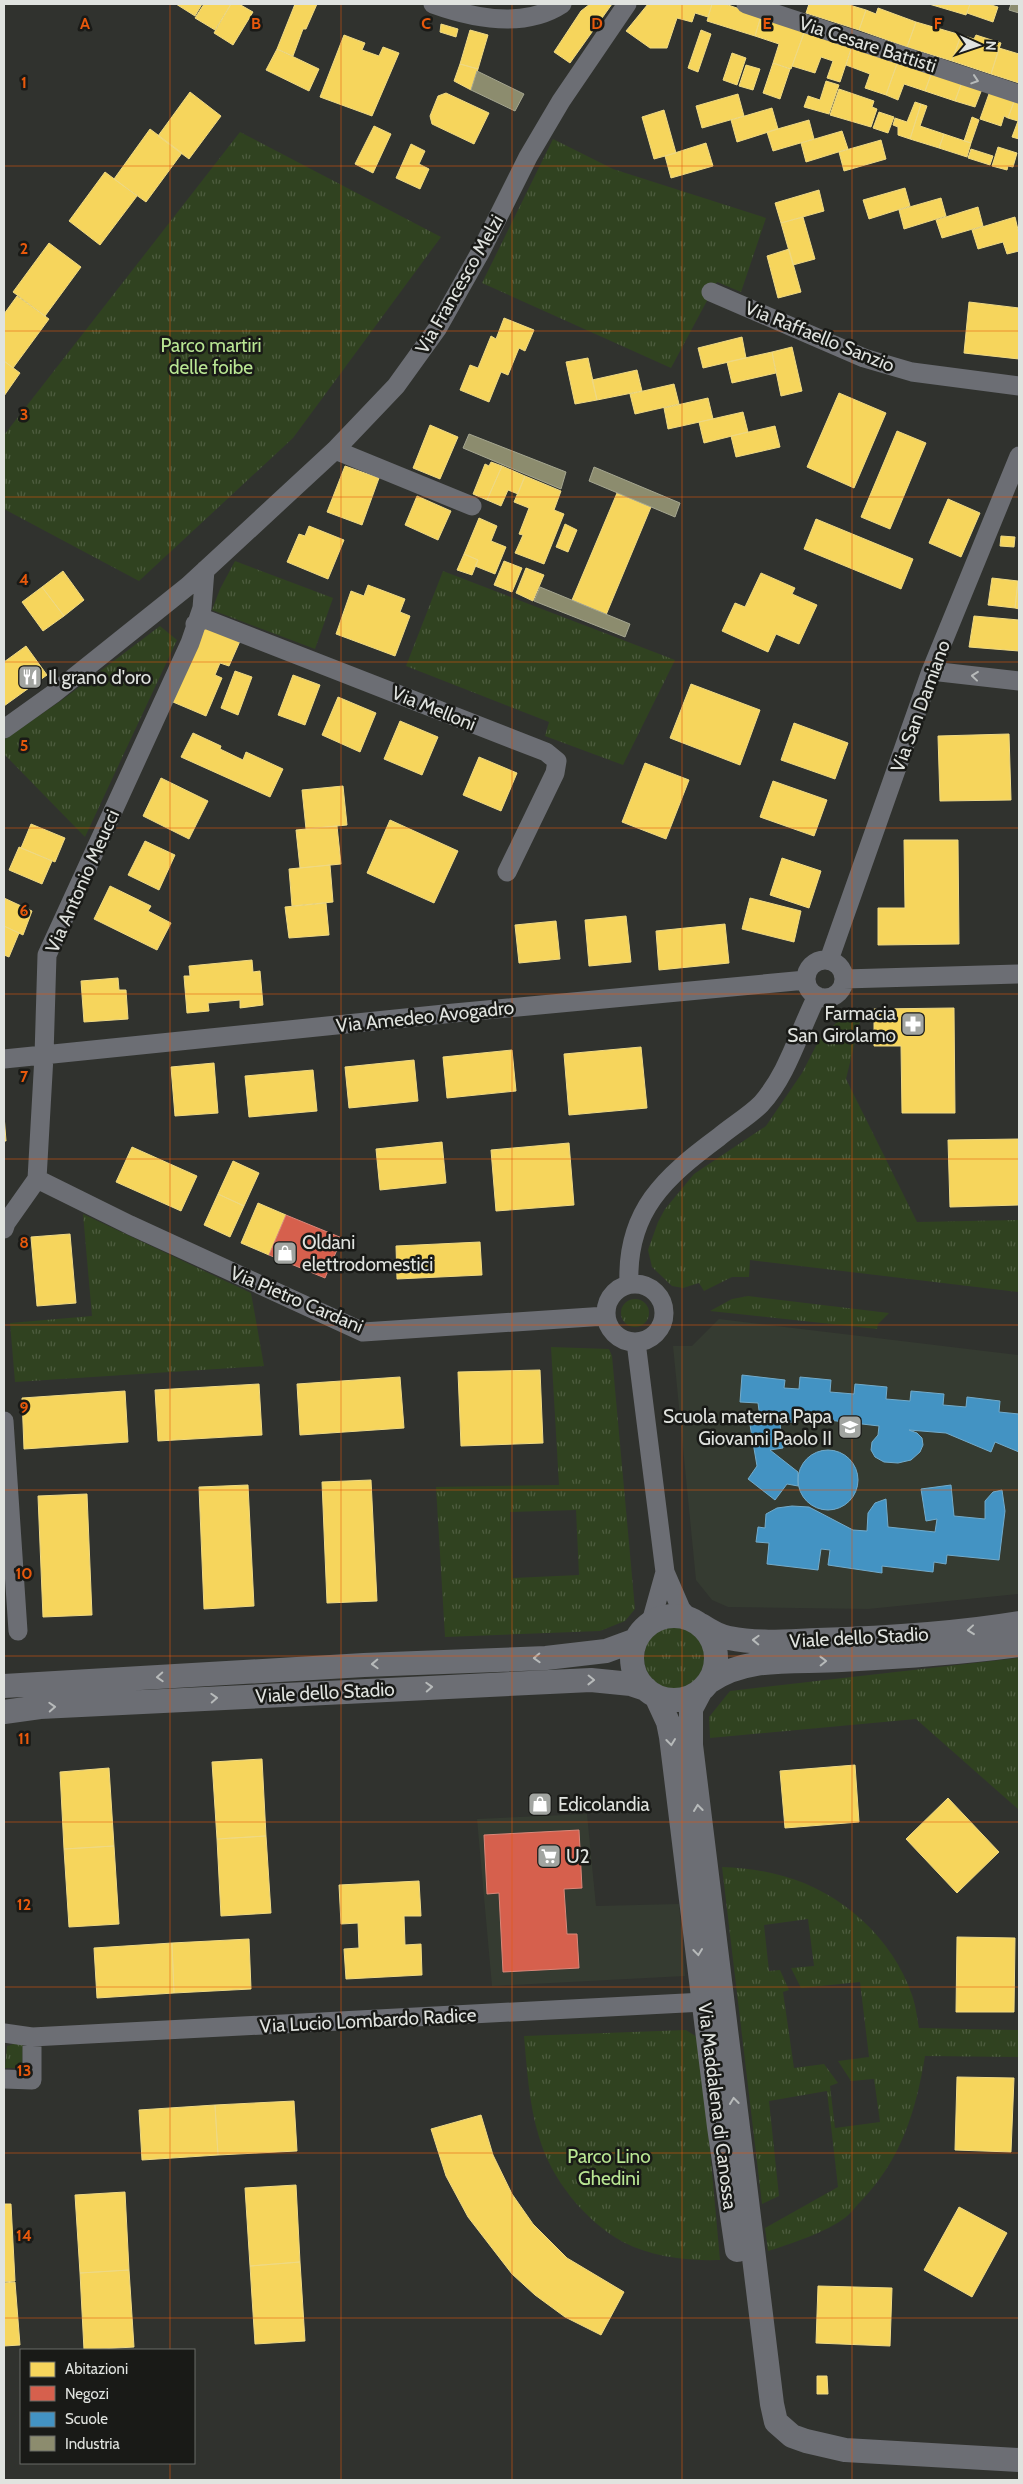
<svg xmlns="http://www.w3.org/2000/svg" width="1023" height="2484" viewBox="0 0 1023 2484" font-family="Cabin,sans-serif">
<defs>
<pattern id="grass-tufts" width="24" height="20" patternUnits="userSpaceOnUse" patternTransform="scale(1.25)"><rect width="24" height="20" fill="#304220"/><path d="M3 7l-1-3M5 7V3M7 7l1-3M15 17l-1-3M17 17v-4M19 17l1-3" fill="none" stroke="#4e5d40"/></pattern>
</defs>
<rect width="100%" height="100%" fill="#30322e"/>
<path fill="#353b31" d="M719,1319L1019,1355V1594L868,1609L728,1607L712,1600L696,1580L673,1346H692Z
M587,1814L596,1906L679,1904L685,1976L492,1986L477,1819Z"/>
<path fill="url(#grass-tufts)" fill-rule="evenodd" d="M240,132L441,237L293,438L139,581L4,509V435Z
M553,139L613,169L766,218L741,292L717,282L671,368L482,283Z
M235,561L333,598L315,649L212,610L220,589Z
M443,571L675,660L623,765L545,736L549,722L406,666Z
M160,626L177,640L85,837L4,754V740L62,700Z
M850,1009H863L846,1079L917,1222L1019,1220V1292L750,1260L749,1277H732L704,1291L699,1283L683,1288L672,1286L652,1267L648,1250L658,1222L665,1209L694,1174L766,1126L802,1073L819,1040Z
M83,1214L251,1293L264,1366L15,1382L10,1323L92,1316Z
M748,1296L889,1313L878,1324L877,1329L710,1311L732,1299Z
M621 1313a14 14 0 1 1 28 0a14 14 0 1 1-28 0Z
M551,1347L609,1349L612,1356L635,1609L625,1621L600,1631L445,1637L436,1487L559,1485ZM576,1510L579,1575L513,1578L510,1512Z
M644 1658a33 33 0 1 1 66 0a33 33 0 1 1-66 0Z
M1019,1658V1810L916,1719L710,1738L709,1717L730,1691Z
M722,1867C743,1868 763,1870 783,1876C840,1891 893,1938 912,1995C916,2006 917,2018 919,2028L1019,2030V2057L925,2056C916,2111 901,2160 861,2201C856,2206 851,2213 846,2217C827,2232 791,2244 768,2251L765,2228L838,2187L827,2091L769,2101L779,2196L762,2204ZM808,1919L814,1966L791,1968L801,1988L860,1982L869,2057L838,2061L851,2081L874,2079L880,2122L835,2128L830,2086L838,2083L824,2064L794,2068L783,1992L789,1990L780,1970L769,1971L764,1925Z
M686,2030L700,2039L720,2260C688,2261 652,2257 623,2242C585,2221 551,2179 539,2137C529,2104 527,2070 524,2036Z
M23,2041L22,2068H5L7,2046Z"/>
<path fill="#f6d55c" stroke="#efd983" d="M176,4H202L195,16Z
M204,4H231L215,30L195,18Z
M231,4H239L253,12L233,45L214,33Z
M295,4H317L306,29H303L293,56L277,49Z
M590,4H612L570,63L554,52L581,11Z
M648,4H712L708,17L695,13L692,22L677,18L667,48H650L626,31Z
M712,4H725L761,16L755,36L707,21Z
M809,4H846L866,10L859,30L806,13Z
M929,4H970L966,15Z
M970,4H988L998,7L993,22L967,13Z
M878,8L916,22L907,47L859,30L866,10L876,14Z
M761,16L805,30L791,69L773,63L779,44L755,36Z
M916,22L961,35L952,61L907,47Z
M441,24L458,29L456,37L440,32Z
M470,30L488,35L478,69L460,64Z
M701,30L711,34L698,72L688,68Z
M805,30L852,46L840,82L827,78L833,61L821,57L815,73L792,66Z
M344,35L365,43L362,50L379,56L383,47L399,53L372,116L320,97Z
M961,35L974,39L976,35L1001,43L991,74L952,61Z
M852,46L898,61L886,95L865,88L870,74L846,65Z
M999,48L1019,54V83L991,74Z
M277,49L319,69L309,91L266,70Z
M732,53L746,58L737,85L723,80Z
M898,61L932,72L925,91L904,84L898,100L886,95Z
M773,63L790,69L780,99L763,93Z
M460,64L478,69L471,90L454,81Z
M746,65L760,69L753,90L739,86Z
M932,72L962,82L955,101L925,91Z
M826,81L839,85L829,114L804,107L808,96L820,100Z
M962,82L982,89L975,107L955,101Z
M839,89L874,101L872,107L877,109L871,127L830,115Z
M990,91L1015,99L1008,118L1004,116L1001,126L980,119Z
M190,92L221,116L189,159L158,136Z
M446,93L489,113L474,144L432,124L430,116L438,96Z
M738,94L744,116L702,128L696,106Z
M1015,99L1019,100V139L1012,137L1018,121L1008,118Z
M915,102L921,104L910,139L898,135V127L893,125L895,118L907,122Z
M921,104L927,106L920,126L944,134L939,148L910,139Z
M772,108L778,129L737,142L731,120Z
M664,110L676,153L654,159L642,117Z
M879,112L894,117L888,133L873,128Z
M972,117L979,120L971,143L964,141Z
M809,120L814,139L773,151L767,132Z
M374,126L391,134L373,173L355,164Z
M150,129L182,153L146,202L114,179Z
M842,131L848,149L806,162L801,143Z
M944,134L971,143L967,157L939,148Z
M881,140L886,159L844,171L839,152Z
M706,143L713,166L671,178L665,156Z
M411,144L425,151L419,164L429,169L420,189L396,178Z
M998,147L1017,153L1013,167L1008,166L1007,170L992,166Z
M971,149L993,156L990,165L968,158Z
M105,172L137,196L100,245L69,221Z
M905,188L910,206L869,219L863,200Z
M819,190L824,211L781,223L775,203Z
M941,198L946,216L904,229L899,210Z
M978,207L983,226L942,238L936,220Z
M803,217L815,259L793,265L781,223Z
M1015,217L1019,234V251L1007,254L1003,242L978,249L972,230Z
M49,243L81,267L45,316L13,292Z
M789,249L801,292L778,298L767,256Z
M17,296L49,319L13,368L4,361V314Z
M969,302L1019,308V359L964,353Z
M504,318L534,330L525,351L519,348L508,375L501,372L489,402L460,390L470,365L478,368L491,336L496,339Z
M742,337L746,358L703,368L698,348Z
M792,347L802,391L781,396L772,352Z
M772,352L776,373L732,383L727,362Z
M588,358L597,400L575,404L566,362Z
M4,361L20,373L4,396Z
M637,370L642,391L597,400L592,380Z
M674,384L679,404L635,414L630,394Z
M839,393L886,413L854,488L807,467Z
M708,398L713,419L668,429L664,408Z
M743,412L748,432L704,443L699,422Z
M430,425L458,437L440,479L413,468Z
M775,426L780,447L736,457L731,436Z
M897,431L926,443L890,529L861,517Z
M491,462L502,466L487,500L473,494L485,464L489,466Z
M345,466L379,478L362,525L327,512Z
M502,466L525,476L518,494L508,490L501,506L487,500Z
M525,476L561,491L554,510L564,514L544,564L515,553L523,535L519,534L529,508L514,502Z
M617,493L651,507L606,615L572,600Z
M417,496L451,511L438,540L405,525Z
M948,499L980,513L961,557L929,543Z
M479,518L497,526L491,541L506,547L495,574L475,566L478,560L464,554Z
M816,519L913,559L901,589L804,549Z
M565,524L577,530L568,552L556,547Z
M309,526L344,540L328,579L287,562L299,534L305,536Z
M1001,536L1015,537L1014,547L1000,546Z
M464,554L478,560L472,575L457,570Z
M504,561L522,568L512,592L494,585Z
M526,568L544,575L533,601L516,593Z
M63,571L84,600L64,616L42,587Z
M761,573L795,588L792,594L817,605L799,644L776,634L768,652L722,631L735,603L745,607Z
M992,578L1018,581L1015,608L988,605Z
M1018,581H1019V609L1015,608Z
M368,585L405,599L400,612L410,616L395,656L336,634L351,591L364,596Z
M42,587L64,616L43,631L22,602Z
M974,616L1019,620V651L969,647Z
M205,626L240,641L229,666L220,663L215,675L222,678L206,716L173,702Z
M26,646L47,675L4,706V662Z
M235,671L252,677L238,715L221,708Z
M293,675L320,685L305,725L278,715Z
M691,684L760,710L740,765L670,738Z
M338,697L376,713L360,752L322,735Z
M400,721L438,737L422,775L384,759Z
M794,723L848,743L835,779L781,760Z
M193,733L221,746L220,749L243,760L246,752L283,769L270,797L181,757Z
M1009,734L1011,800L940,801L938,736Z
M479,757L517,773L501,811L463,795Z
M645,763L689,780L666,839L622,822Z
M161,778L208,801L189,839L143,816Z
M773,781L827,800L814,836L760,817Z
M343,786L347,825L306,829L302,790Z
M390,820L458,851L434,903L367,873Z
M31,824L65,838L55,862L21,848Z
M337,826L341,864L300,868L296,830Z
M904,840H958L959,944L878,945V908H905Z
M145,841L175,855L159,890L128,875Z
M19,847L52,861L42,884L9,870Z
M782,858L821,871L809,908L770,895Z
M330,865L333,902L292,906L289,869Z
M110,886L151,906L148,911L171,923L157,950L94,919Z
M4,898L32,911L23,935L4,926Z
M750,898L801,911L794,942L742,929Z
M326,903L329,935L289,938L285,907Z
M626,916L631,962L589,966L585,920Z
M556,921L560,959L519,963L515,925Z
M725,924L729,963L659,970L656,931Z
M4,926L19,933L9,957L4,955Z
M252,960L253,972L260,971L263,1005L240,1008V1000L208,1003L209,1011L187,1013L184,976H190L189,966Z
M118,978L119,990H126L128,1019L84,1022L81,981Z
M954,1008L955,1113H902L901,1046H874V1009Z
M641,1047L647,1108L569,1115L564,1054Z
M512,1050L516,1091L447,1098L443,1057Z
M414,1060L418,1101L349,1108L345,1067Z
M214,1063L218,1113L175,1116L171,1067Z
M313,1070L317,1111L249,1117L245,1076Z
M4,1115L6,1141H4Z
M1019,1139V1205L950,1207L948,1140Z
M442,1142L446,1183L380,1190L376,1149Z
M569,1143L574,1205L496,1211L491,1150Z
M132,1147L197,1176L181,1211L116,1182Z
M233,1161L259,1173L244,1206L218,1194Z
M218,1194L244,1206L230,1237L204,1225Z
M258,1203L286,1215L269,1255L241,1243Z
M70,1234L76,1303L37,1306L31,1237Z
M480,1242L482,1275L397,1279L396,1246Z
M540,1370L543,1443L461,1446L458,1372Z
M400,1377L404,1428L300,1435L297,1384Z
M259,1384L262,1435L158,1441L155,1390Z
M125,1391L128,1442L24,1449L22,1398Z
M371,1480L377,1601L327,1603L322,1482Z
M248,1485L254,1606L204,1609L199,1487Z
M87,1494L92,1615L43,1617L38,1496Z
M262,1759L266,1836L217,1839L212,1762Z
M855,1765L859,1822L785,1828L780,1771Z
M109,1768L114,1846L64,1849L60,1772Z
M948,1798L999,1852L957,1893L906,1839Z
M266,1836L271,1913L221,1916L217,1839Z
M114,1846L119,1924L69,1927L64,1849Z
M419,1881L421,1916H404L405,1945L421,1944L422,1975L346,1979L344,1949L359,1948L358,1923L341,1924L339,1885Z
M957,1937L1015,1938L1014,2012H956Z
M249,1939L251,1989L174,1993L172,1943Z
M172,1943L174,1993L97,1998L94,1948Z
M957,2077L1014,2078L1011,2152L955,2150Z
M294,2101L297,2151L218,2155L215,2105Z
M215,2105L218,2155L142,2160L139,2110Z
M481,2115L493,2155L512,2194L533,2224L567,2258L624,2292L601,2335L565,2317L535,2295L512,2274L468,2217L446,2176L431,2129Z
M296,2185L300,2262L250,2266L245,2188Z
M125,2192L129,2270L80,2273L75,2195Z
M4,2204H11L15,2281L4,2282Z
M959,2207L1007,2233L972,2297L924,2270Z
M300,2262L305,2341L255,2344L250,2266Z
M129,2270L134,2347L84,2350L80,2273Z
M15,2282L20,2345L4,2346V2283Z
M818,2286L892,2288L890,2346L816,2343Z
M817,2376H827L828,2394H817Z"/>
<path fill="#d6604d" stroke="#d98779" d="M286,1215L342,1238L325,1278L269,1255Z
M549,1797V1809L531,1810V1798Z
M579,1830L582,1888L564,1889L567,1934H577L579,1968L503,1972L499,1893L487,1894L484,1835Z"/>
<path fill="#4393c3" stroke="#72abcb" d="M742,1375L785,1380L784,1388L799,1389L800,1377L831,1380L830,1392L854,1394L855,1384L887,1387L886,1399L910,1401L911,1391L944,1394L943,1405L966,1407L967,1397L1000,1401L999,1412L1019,1414V1452L995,1442L991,1452L946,1433L909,1430L917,1433L922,1438L923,1445L920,1452L911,1460L898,1463L884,1462L875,1457L871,1450L872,1442L878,1435L879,1426L794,1416L793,1422L780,1424L783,1448L770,1450L798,1472V1486L787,1484L775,1500L748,1479L757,1466L749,1419L760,1418L758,1403L740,1402Z
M798 1480a30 30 0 1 1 60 0a30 30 0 1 1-60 0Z
M951,1485L954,1516L985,1519V1501L993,1492L1002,1490L1005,1511L999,1560L947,1555L946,1564L934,1562L933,1572L882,1566V1573L828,1565L830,1550L821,1549L818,1570L767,1564L769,1543L756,1542L758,1527L765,1528L766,1514L777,1508L792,1506L809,1507L853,1530L867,1531L868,1513L875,1503L886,1499L888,1527L935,1532L937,1519L926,1521L921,1489Z"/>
<path fill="#8c8c6e" stroke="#a5a690" d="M1011,4H1019V13L1009,10Z
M477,71L524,94L515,111L471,90Z
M469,434L566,472L561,489L463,448Z
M594,467L680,503L675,517L589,481Z
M540,587L630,624L625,637L534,601Z"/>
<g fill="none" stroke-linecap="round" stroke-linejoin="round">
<path stroke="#6c6e74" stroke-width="19" d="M433,4C472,18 524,29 562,4
M746,4L1019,94
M711,292L864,358L912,372L1019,386
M335,450L472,506
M195,624L205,619L546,752L557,761L555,773L507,872
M931,671L1019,681
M4,729L53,694L188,586L335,450L396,386L437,329L481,251L528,157L561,101L627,4
M829,960L931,671L1019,456
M806 979a19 19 0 1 1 38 0a19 19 0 1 1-38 0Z
M844,979L1018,974
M4,1059L454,1013L806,980
M37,1179L130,1225L363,1332L606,1316
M4,1229L6,1223L37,1179L44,1056L47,955L190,643L202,608L205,570
M606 1313a29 29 0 1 1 58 0a29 29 0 1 1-58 0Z
M629,1284C626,1211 665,1177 719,1137C732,1126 749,1116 761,1104C788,1074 799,1031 817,996
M636,1342L665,1572L681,1609L689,1618
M4,1421L18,1631
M651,1622L665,1572
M4,2033L32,2037L704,2002
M4,2079L32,2080V2037"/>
<path stroke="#6c6e74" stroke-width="24" d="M632 1658a42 42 0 1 1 84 0a42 42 0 1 1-84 0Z
M701,1625C710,1631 718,1636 729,1638C757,1644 788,1641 817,1640C884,1638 952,1634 1019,1623
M709,1682C747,1655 797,1663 841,1660C900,1657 960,1653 1019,1645
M4,1686L364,1665L546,1658L606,1651L636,1640
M700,1692L691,1709V1745L772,2404L776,2422L792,2436L806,2441L845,2450L1019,2460
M656,1696L668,1722L671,1737L719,2127L737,2250
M4,1712L40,1707L591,1680L631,1684L646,1689"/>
</g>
<defs><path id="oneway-chevron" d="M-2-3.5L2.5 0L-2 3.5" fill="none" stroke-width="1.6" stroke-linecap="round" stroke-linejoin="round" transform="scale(1.25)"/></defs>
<g stroke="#b7baba">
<use href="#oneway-chevron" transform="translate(975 80) rotate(18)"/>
<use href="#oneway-chevron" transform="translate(975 676) rotate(-174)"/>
<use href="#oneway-chevron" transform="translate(971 1630) rotate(174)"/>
<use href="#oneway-chevron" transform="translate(756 1640) rotate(-178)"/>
<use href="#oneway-chevron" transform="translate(537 1658) rotate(178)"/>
<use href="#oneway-chevron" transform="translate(823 1661) rotate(-1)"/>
<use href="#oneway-chevron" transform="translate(375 1664) rotate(178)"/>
<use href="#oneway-chevron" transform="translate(160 1677) rotate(177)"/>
<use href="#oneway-chevron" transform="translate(591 1680) rotate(1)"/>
<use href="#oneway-chevron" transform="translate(429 1687) rotate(-3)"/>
<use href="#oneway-chevron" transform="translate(214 1698) rotate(-3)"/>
<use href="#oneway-chevron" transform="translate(52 1707) rotate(-3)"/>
<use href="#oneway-chevron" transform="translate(671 1742) rotate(83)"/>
<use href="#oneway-chevron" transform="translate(698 1808) rotate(-97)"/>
<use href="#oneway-chevron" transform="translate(698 1952) rotate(83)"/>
<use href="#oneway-chevron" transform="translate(734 2101) rotate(-97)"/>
</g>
<path fill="none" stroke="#e8590c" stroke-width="1" stroke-opacity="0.55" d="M170,4V2350M341,4V2480M512,4V2480M682,4V2480M852,4V2480M4,166H1019M4,331H1019M4,497H1019M4,662H1019M4,828H1019M4,994H1019M4,1159H1019M4,1325H1019M4,1490H1019M4,1656H1019M4,1822H1019M4,1987H1019M4,2153H1019M4,2318H1019M170,2463V2480"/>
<defs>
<g id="restaurant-square" transform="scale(1.25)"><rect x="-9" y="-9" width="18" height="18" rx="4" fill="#a2a5a1" stroke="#191a17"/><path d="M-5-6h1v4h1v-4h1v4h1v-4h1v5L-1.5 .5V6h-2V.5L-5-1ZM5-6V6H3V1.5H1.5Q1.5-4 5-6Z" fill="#fff"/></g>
<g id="pharmacy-square" transform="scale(1.25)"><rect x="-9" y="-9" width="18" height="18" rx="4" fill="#a2a5a1" stroke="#191a17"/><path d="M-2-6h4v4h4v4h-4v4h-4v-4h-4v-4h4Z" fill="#fff"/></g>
<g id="shop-square" transform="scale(1.25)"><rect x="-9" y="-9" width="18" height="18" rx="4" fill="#a2a5a1" stroke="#191a17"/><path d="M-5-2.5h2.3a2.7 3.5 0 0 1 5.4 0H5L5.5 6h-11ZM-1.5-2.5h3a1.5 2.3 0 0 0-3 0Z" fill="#fff"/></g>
<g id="school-square" transform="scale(1.25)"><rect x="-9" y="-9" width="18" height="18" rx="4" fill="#a2a5a1" stroke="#191a17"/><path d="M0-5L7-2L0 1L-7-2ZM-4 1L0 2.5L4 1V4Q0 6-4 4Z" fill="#fff"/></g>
<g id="supermarket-square" transform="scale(1.25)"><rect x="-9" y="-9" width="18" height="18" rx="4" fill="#a2a5a1" stroke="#191a17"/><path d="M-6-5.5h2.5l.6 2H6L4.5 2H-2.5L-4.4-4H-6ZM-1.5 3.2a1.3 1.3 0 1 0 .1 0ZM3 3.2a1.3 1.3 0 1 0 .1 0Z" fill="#fff"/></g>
</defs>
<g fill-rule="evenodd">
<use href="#restaurant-square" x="30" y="677"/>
<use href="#pharmacy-square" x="913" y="1024"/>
<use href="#shop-square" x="285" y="1253"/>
<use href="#school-square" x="850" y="1427"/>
<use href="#shop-square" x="540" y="1804"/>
<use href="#supermarket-square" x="549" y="1856"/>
</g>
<g text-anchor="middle" stroke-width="5" stroke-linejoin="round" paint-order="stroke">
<g font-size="19" fill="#e0e3df" stroke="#191a17">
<text transform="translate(868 44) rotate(18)" y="7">Via Cesare Battisti</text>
<text transform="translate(459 284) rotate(-60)" y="7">Via Francesco Melzi</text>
<text transform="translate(820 336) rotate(22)" y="7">Via Raffaello Sanzio</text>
<text transform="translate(920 706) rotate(-70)" y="7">Via San Damiano</text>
<text transform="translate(434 708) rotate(22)" y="7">Via Melloni</text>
<text transform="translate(82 881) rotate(-66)" y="7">Via Antonio Meucci</text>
<text transform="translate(425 1016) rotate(-6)" y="7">Via Amedeo Avogadro</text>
<text transform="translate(297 1299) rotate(23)" y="7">Via Pietro Cardani</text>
<text transform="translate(859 1637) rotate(-3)" y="7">Viale dello Stadio</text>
<text transform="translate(325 1692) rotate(-3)" y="7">Viale dello Stadio</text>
<text transform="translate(368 2020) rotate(-3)" y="7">Via Lucio Lombardo Radice</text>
<text transform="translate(718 2106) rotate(83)" y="7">Via Maddalena di Canossa</text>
</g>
<g font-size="19" fill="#b9e693" stroke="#191a17">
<text x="211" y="352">Parco martiri<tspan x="211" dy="22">delle foibe</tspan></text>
<text x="609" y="2163">Parco Lino<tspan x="609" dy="22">Ghedini</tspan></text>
</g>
<g font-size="19" fill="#e0e3df" stroke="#191a17" text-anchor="start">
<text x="48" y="684">Il grano d'oro</text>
<text x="896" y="1020" text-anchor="end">Farmacia<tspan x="896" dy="22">San Girolamo</tspan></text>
<text x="302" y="1249">Oldani<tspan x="302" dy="22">elettrodomestici</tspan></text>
<text x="832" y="1423" text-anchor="end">Scuola materna Papa<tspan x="832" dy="22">Giovanni Paolo II</tspan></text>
<text x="558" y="1811">Edicolandia</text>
<text x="566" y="1863">U2</text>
</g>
</g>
<g font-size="16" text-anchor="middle" font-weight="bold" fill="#e8590c" stroke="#191a17" stroke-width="5" stroke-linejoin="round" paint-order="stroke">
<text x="85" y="29">A</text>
<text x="256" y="29">B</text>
<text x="426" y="29">C</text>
<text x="597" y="29">D</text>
<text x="767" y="29">E</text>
<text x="938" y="29">F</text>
<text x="24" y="88">1</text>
<text x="24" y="254">2</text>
<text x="24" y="420">3</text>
<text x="24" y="585">4</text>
<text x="24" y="751">5</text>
<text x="24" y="916">6</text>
<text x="24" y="1082">7</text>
<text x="24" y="1248">8</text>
<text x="24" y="1413">9</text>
<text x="24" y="1579">10</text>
<text x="24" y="1744">11</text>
<text x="24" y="1910">12</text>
<text x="24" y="2076">13</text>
<text x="24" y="2241">14</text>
</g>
<rect width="1023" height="2484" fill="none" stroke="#e0e3df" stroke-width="10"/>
<rect x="20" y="2349" width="175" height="115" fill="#191a17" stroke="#696a67"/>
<rect x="30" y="2362" width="25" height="15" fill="#f6d55c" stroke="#696a67"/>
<text x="65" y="2374" font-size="15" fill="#e0e3df">Abitazioni</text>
<rect x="30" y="2386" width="25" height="15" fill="#d6604d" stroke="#696a67"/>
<text x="65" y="2399" font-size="15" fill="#e0e3df">Negozi</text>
<rect x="30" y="2412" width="25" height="15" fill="#4393c3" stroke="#696a67"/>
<text x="65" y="2424" font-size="15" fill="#e0e3df">Scuole</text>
<rect x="30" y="2436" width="25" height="15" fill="#8c8c6e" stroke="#696a67"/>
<text x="65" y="2449" font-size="15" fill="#e0e3df">Industria</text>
<g transform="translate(978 45) rotate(93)" stroke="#191a17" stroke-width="4" paint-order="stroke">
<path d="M0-4L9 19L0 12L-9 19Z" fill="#e0e3df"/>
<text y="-8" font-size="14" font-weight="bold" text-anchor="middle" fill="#e0e3df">N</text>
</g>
</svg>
